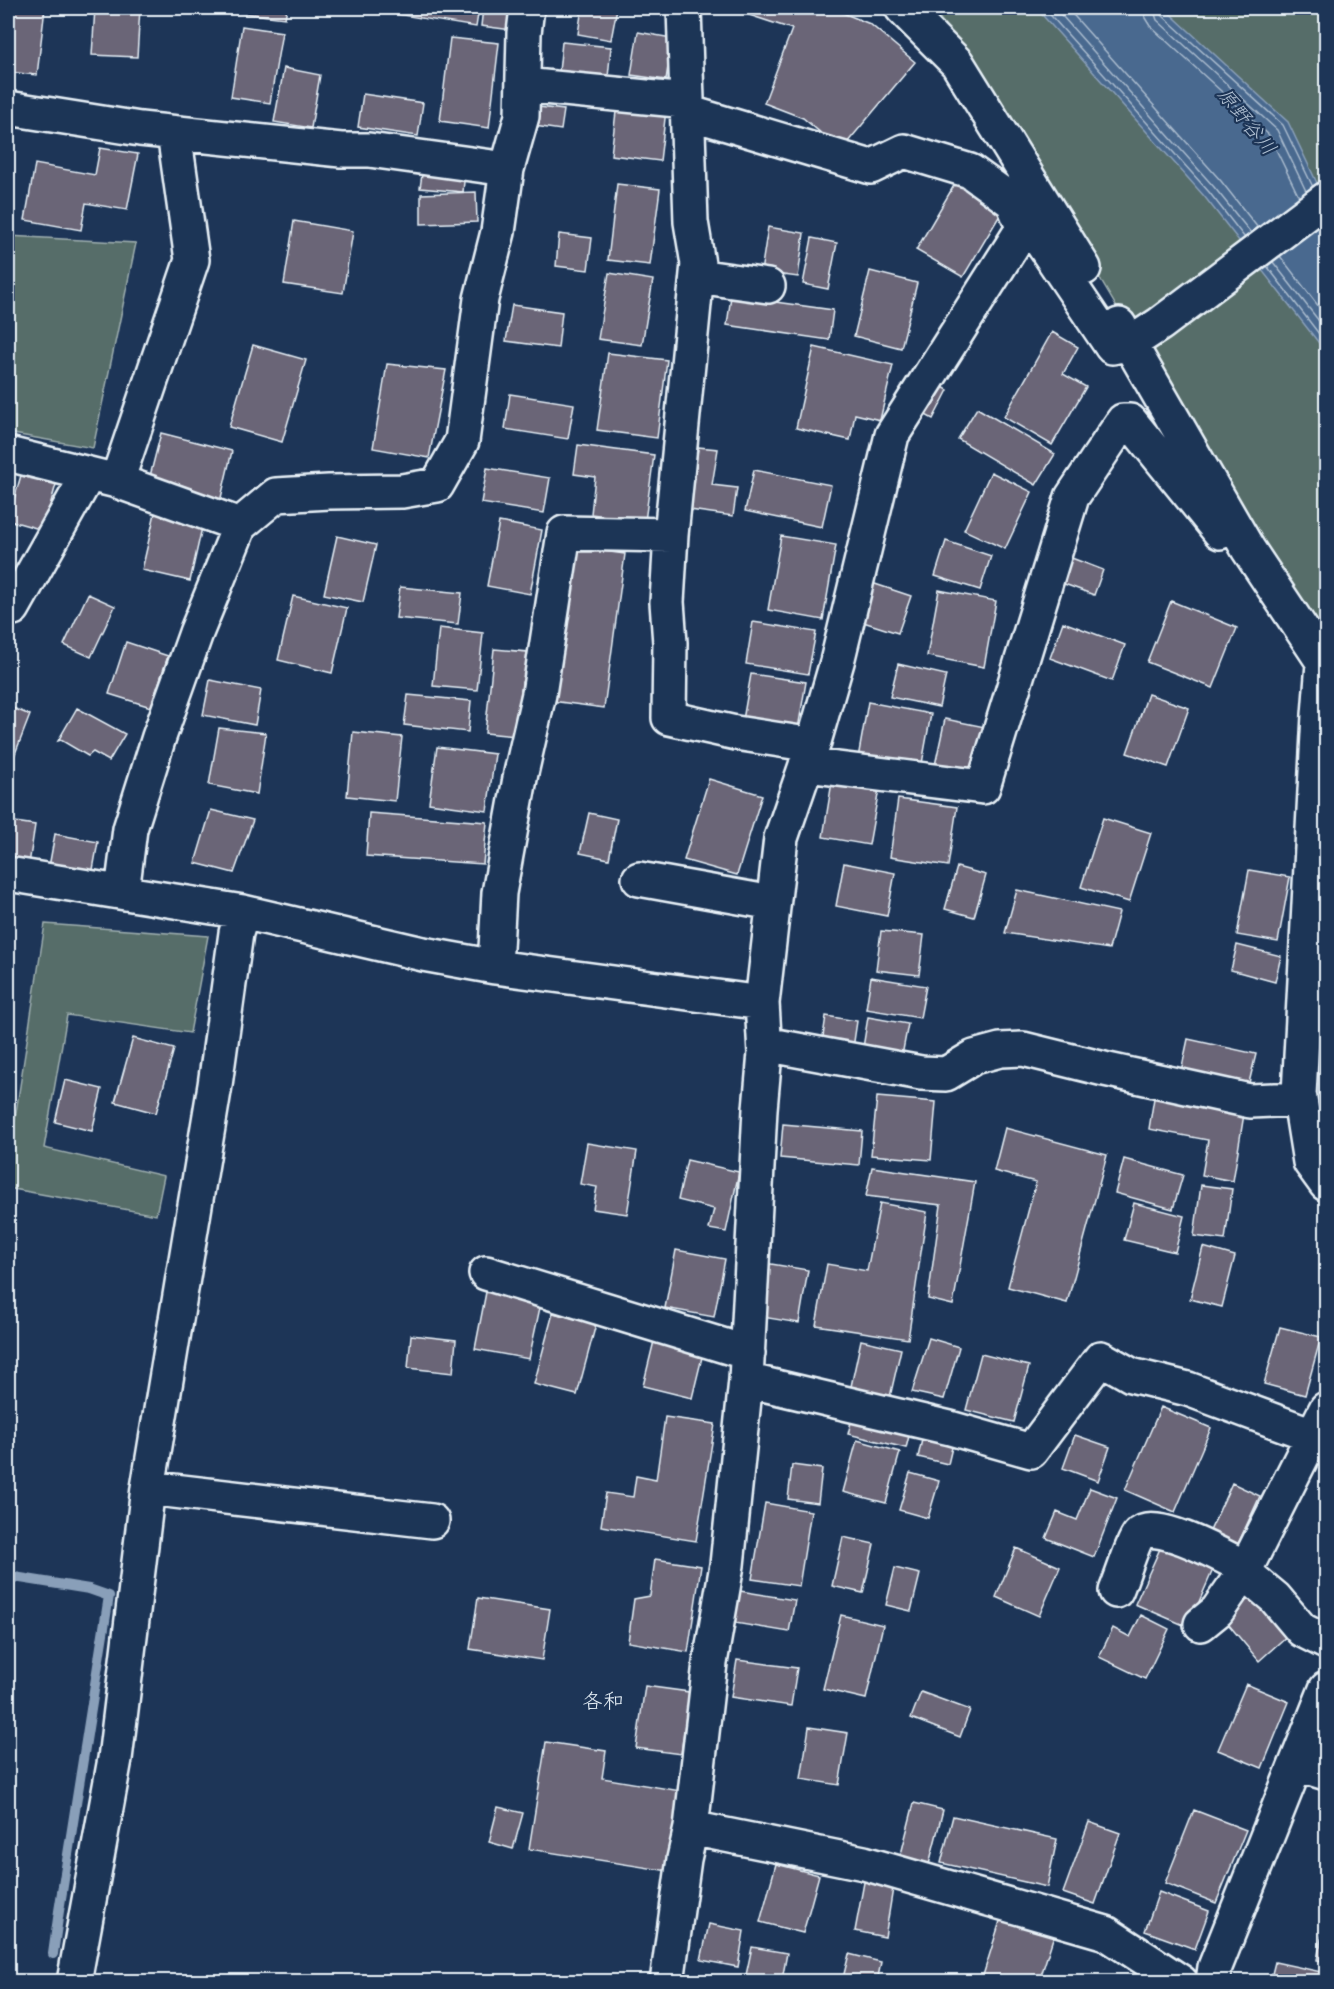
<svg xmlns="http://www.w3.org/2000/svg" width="1334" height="1989" viewBox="0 0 1334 1989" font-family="Itim,'Klee One',sans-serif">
<rect width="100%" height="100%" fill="#1d3557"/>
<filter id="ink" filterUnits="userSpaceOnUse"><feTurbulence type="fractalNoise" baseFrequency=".0167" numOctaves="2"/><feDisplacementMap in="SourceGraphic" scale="12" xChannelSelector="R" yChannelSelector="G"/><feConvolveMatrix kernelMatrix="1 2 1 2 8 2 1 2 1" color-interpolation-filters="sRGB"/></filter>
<g filter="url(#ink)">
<path fill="#566d69" stroke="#9fafb0" stroke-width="1.5" d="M932,8H1326V666L1199,446L966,53Z
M8,236L136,243L93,448L8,433Z
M45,924L208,936L190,1033L67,1015L44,1148L164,1176L156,1215L8,1188V1164Z"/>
<path fill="#4a698f" stroke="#899fb9" stroke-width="1.5" d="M1036,8H1164L1288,122L1326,202V352L1204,196Z"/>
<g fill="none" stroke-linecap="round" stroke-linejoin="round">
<path stroke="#a9bbce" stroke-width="1.5" d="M1044,8L1209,192L1245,238
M1055,8L1214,187L1251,233
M1067,8L1221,181L1258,228
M1144,8L1145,18L1150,26L1269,135L1299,197
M1153,8L1157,20L1277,130L1306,191
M1160,8L1162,15L1283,125L1313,187
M1280,256L1326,316
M1273,262L1326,330
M1267,266L1326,343"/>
<path stroke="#899fb9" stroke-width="10" d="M8,1576L89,1589L109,1596L59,1911L53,1954
M90,1979L106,1982"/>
</g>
<path fill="#6a6577" stroke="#e8f1f8" stroke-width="1.5" d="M8,8H45L37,75L8,72Z
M95,8H140L137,57L92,55Z
M234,8H287L285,18L233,12Z
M397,8H479L476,27L396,14Z
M483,8H514L512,30L481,26Z
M582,8H617L611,40L578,34Z
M728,8H831L870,24L915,62L841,150L803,118L764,103L792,29Z
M242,26L282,32L270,103L231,97Z
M638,32L672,38L666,80L631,75Z
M450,38L499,43L489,128L440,121Z
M562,42L611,47L607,87L558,82Z
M284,68L320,75L311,128L274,122Z
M363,94L423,103L418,136L358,127Z
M617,103L666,110L660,161L611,155Z
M530,106L564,110L561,130L528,125Z
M100,148L138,154L127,210L86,203L81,230L25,220L35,164L95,175Z
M423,168L465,171L463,192L420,188Z
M956,182L1003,210L963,277L916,250Z
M617,184L660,189L650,265L608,260Z
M476,192L477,222L421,224V194Z
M294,221L353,231L343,293L284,284Z
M768,227L804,233L798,277L761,272Z
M559,234L592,238L588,270L556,266Z
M812,238L837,243L828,289L803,284Z
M870,271L917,283L901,348L854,336Z
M609,273L653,280L642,345L598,339Z
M731,296L833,310L829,340L727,325Z
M512,305L562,312L558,348L506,341Z
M1052,332L1078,347L1063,374L1086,387L1052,445L1004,417Z
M253,345L306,360L282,442L229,427Z
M814,347L893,365L880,420L855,414L850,440L796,428Z
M608,353L667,360L657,438L597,430Z
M387,364L446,370L429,458L373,448Z
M932,381L948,390L933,419L916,410Z
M510,394L574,404L568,439L505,429Z
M977,408L1055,454L1036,485L958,439Z
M161,433L232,451L220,502L148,484Z
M578,445L654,455L645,521L591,514L595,477L574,474Z
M698,447L718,449L712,485L737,488L733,516L690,510Z
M487,468L550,478L544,513L481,503Z
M754,470L831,485L822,527L745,511Z
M22,472L57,481L43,530L8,520Z
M991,472L1032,492L1005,549L964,530Z
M155,513L203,523L190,581L142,570Z
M499,522L542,530L530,594L487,586Z
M337,536L376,545L363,602L324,594Z
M781,536L836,545L823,620L768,610Z
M946,541L991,556L980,590L935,576Z
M573,547L625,554L604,708L552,701Z
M1069,557L1103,570L1094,595L1059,582Z
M872,583L911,596L898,633L860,621Z
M400,587L462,593L458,624L396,618Z
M939,590L996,601L984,667L927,656Z
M88,594L115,606L91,657L64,645Z
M293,596L347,608L332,673L278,660Z
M1171,601L1237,628L1213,688L1147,662Z
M753,622L816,632L808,674L746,664Z
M1063,622L1125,645L1112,681L1050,658Z
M439,628L483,633L477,690L433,686Z
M126,642L168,656L151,707L109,694Z
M494,649L539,653L536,684L522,682L516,736L485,733Z
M898,664L946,675L939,707L890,697Z
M751,674L806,682L798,729L743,720Z
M210,680L261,690L255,725L203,715Z
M1148,694L1189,708L1168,767L1127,753Z
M408,695L471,701L468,732L404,725Z
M868,702L931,714L921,769L858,758Z
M8,706L30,715L8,772Z
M77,708L125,734L109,761L93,752L88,756L61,740L58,741Z
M945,719L990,728L980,780L934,770Z
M219,728L266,733L257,794L209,785Z
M353,732L402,737L395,801L347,796Z
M437,747L495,754L487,811L429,803Z
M709,779L762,795L737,875L684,860Z
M832,782L879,789L869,845L823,837Z
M898,799L957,807L948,866L890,857Z
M211,810L253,820L234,873L195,863Z
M369,813L487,822L483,864L366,856Z
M589,813L617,819L609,859L580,853Z
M1103,818L1151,833L1129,902L1081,887Z
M8,821L35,825L29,864L8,860Z
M55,834L98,842L92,875L49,867Z
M844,863L895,873L887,916L836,906Z
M957,867L986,875L974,917L945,909Z
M1249,870L1290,877L1278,942L1237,935Z
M1017,890L1119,912L1109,949L1005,933Z
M881,931L924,935L919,975L876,970Z
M1237,945L1281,956L1275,982L1231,970Z
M871,977L926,986L920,1018L866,1009Z
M826,1016L857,1021L852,1055L821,1050Z
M868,1017L908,1024L901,1061L862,1054Z
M133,1038L174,1049L156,1113L115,1102Z
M1188,1039L1256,1054L1247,1091L1180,1076Z
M65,1080L102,1089L92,1131L55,1122Z
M1155,1092L1245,1108L1233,1181L1202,1175L1208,1140L1149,1129Z
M877,1097L936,1102L931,1160L871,1155Z
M783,1124L862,1131L859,1165L780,1158Z
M1005,1128L1107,1155L1067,1303L1008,1287L1036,1182L994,1171Z
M587,1143L637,1151L627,1214L593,1209L597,1187L580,1184Z
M1124,1159L1183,1175L1173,1209L1115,1193Z
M687,1160L739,1172L726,1232L709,1229L714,1209L678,1200Z
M872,1167L975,1182L953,1305L928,1299L941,1205L866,1196Z
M1201,1185L1232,1189L1225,1240L1194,1236Z
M880,1203L927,1212L908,1339L816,1325L827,1264L867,1271Z
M1134,1203L1184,1216L1175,1252L1124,1240Z
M1203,1247L1235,1256L1222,1307L1190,1299Z
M676,1250L725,1259L714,1317L665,1308Z
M765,1263L808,1270L799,1323L756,1316Z
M487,1287L542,1298L529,1359L475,1349Z
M553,1313L596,1324L577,1395L534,1384Z
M1280,1327L1321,1337L1305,1395L1264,1384Z
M411,1335L456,1340L453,1373L408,1368Z
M929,1338L959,1347L944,1399L912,1392Z
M861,1340L901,1349L890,1397L850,1391Z
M654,1341L703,1353L692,1398L643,1386Z
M981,1354L1029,1366L1014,1422L966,1410Z
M1161,1407L1211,1428L1175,1512L1125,1490Z
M854,1410L912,1424L906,1448L848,1434Z
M665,1417L715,1424L696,1541L601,1526L606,1493L633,1497L636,1476L656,1480Z
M924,1431L954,1439L948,1464L918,1457Z
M1075,1435L1110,1447L1098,1481L1063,1468Z
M857,1440L900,1452L886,1503L843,1492Z
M792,1465L822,1469L818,1503L788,1499Z
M910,1473L939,1481L928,1518L899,1510Z
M1232,1483L1260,1496L1238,1544L1210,1531Z
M1090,1488L1117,1498L1094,1557L1046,1538L1057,1512L1077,1520Z
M765,1503L811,1511L799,1586L752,1579Z
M843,1537L874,1544L863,1593L832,1586Z
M1163,1542L1215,1565L1188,1627L1135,1604Z
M1016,1548L1060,1567L1039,1616L996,1597Z
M655,1559L701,1566L688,1652L628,1642L634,1599L650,1596Z
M895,1568L920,1574L911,1611L886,1605Z
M740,1591L795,1600L789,1632L735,1623Z
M1252,1593L1289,1634L1259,1661L1224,1619Z
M478,1598L550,1609L542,1660L470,1649Z
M841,1615L883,1625L866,1699L823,1689Z
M1141,1615L1169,1629L1145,1679L1099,1657L1113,1628L1130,1637Z
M737,1660L797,1668L791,1706L731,1697Z
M1246,1684L1289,1702L1262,1768L1218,1750Z
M645,1686L689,1692L681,1754L636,1748Z
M921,1692L970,1710L960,1737L911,1718Z
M809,1727L848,1733L839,1785L801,1779Z
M546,1742L606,1751L602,1778L681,1791L668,1871L529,1849Z
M914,1803L943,1810L927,1872L898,1866Z
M498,1807L523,1813L513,1849L489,1842Z
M1194,1810L1246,1830L1216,1903L1165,1883Z
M953,1816L1057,1839L1047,1887L941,1863Z
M1089,1822L1120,1833L1095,1904L1063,1893Z
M776,1864L819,1875L803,1933L760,1922Z
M865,1877L894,1882L885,1937L855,1931Z
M1159,1892L1209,1911L1195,1949L1145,1931Z
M1326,1914V1962L1317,1960Z
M1001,1918L1054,1935L1039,1982H981Z
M709,1924L744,1931L738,1967L701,1960Z
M752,1947L787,1953L782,1980L746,1975Z
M849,1954L881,1962L877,1982H842Z
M1275,1962L1326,1973V1982H1270Z"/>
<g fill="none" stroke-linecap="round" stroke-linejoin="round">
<g stroke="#e8f1f8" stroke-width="38">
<path id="minor" d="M684,8L691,222L698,264L671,535L667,602L670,643L669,718L736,733L813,745
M902,8L957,63L1084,268
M523,85L687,101
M8,108L140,129L341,150H369L507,169
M687,112L871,167L904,151L970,171L1013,202L1025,232
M697,276L768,286
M1119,325L1248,549L1326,666
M8,454L117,481L240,525
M117,481L192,260L174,133
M13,608L88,475
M1323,663L1319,715L1299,1094L1310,1162L1326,1184
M806,765L983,787L1072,497L1123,421H1130L1220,532
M8,874L243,912L423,954L495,967L762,1003
M639,879L773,903
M122,892L130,829L159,737L196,633L240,525L276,495L329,492L402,491L437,485L462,441L481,299L498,232L507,169L522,116L524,33L527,8
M495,967L499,893L521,773L539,694L564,533L671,535
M765,1044L921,1073L946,1074L974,1057L1000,1050L1023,1049L1104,1069L1250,1101L1300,1099
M486,1273L748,1353
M746,1380L950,1428L1031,1451L1101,1358L1131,1375L1188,1389L1326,1440
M1326,1409L1244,1572L1275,1598L1302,1630L1326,1642
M148,1488L432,1521
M1116,1591C1121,1580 1133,1541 1139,1535C1154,1517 1228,1559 1246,1568
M1201,1624L1217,1611L1244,1572
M1297,1764L1326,1773
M691,1828L864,1863L1106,1933L1181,1982
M74,1982L115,1759L148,1488L215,1085L236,933L243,912
M667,1982L684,1859L691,1828L710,1663L727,1565L746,1380L760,1109L765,1053L762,1003L781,838L813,745L837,662L892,435L1022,230L1040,240L1112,347L1131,343L1160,324L1326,199
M1213,1982L1215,1967L1326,1689"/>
</g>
<use href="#minor" stroke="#1d3557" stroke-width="33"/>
</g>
</g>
<g text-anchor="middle" stroke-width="4.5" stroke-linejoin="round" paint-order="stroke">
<g font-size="20" font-style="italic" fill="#b1c1d3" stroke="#1d3557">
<text transform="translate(1247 121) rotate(51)" y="7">原野谷川</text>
</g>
<g font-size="21" fill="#e8f1f8" stroke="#1d3557">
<text x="603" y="1708">各和</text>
</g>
</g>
<rect width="1334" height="1989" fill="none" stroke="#1d3557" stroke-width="30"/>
<rect x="15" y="15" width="1304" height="1959" fill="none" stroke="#e8f1f8" stroke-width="2" filter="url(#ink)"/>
</svg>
